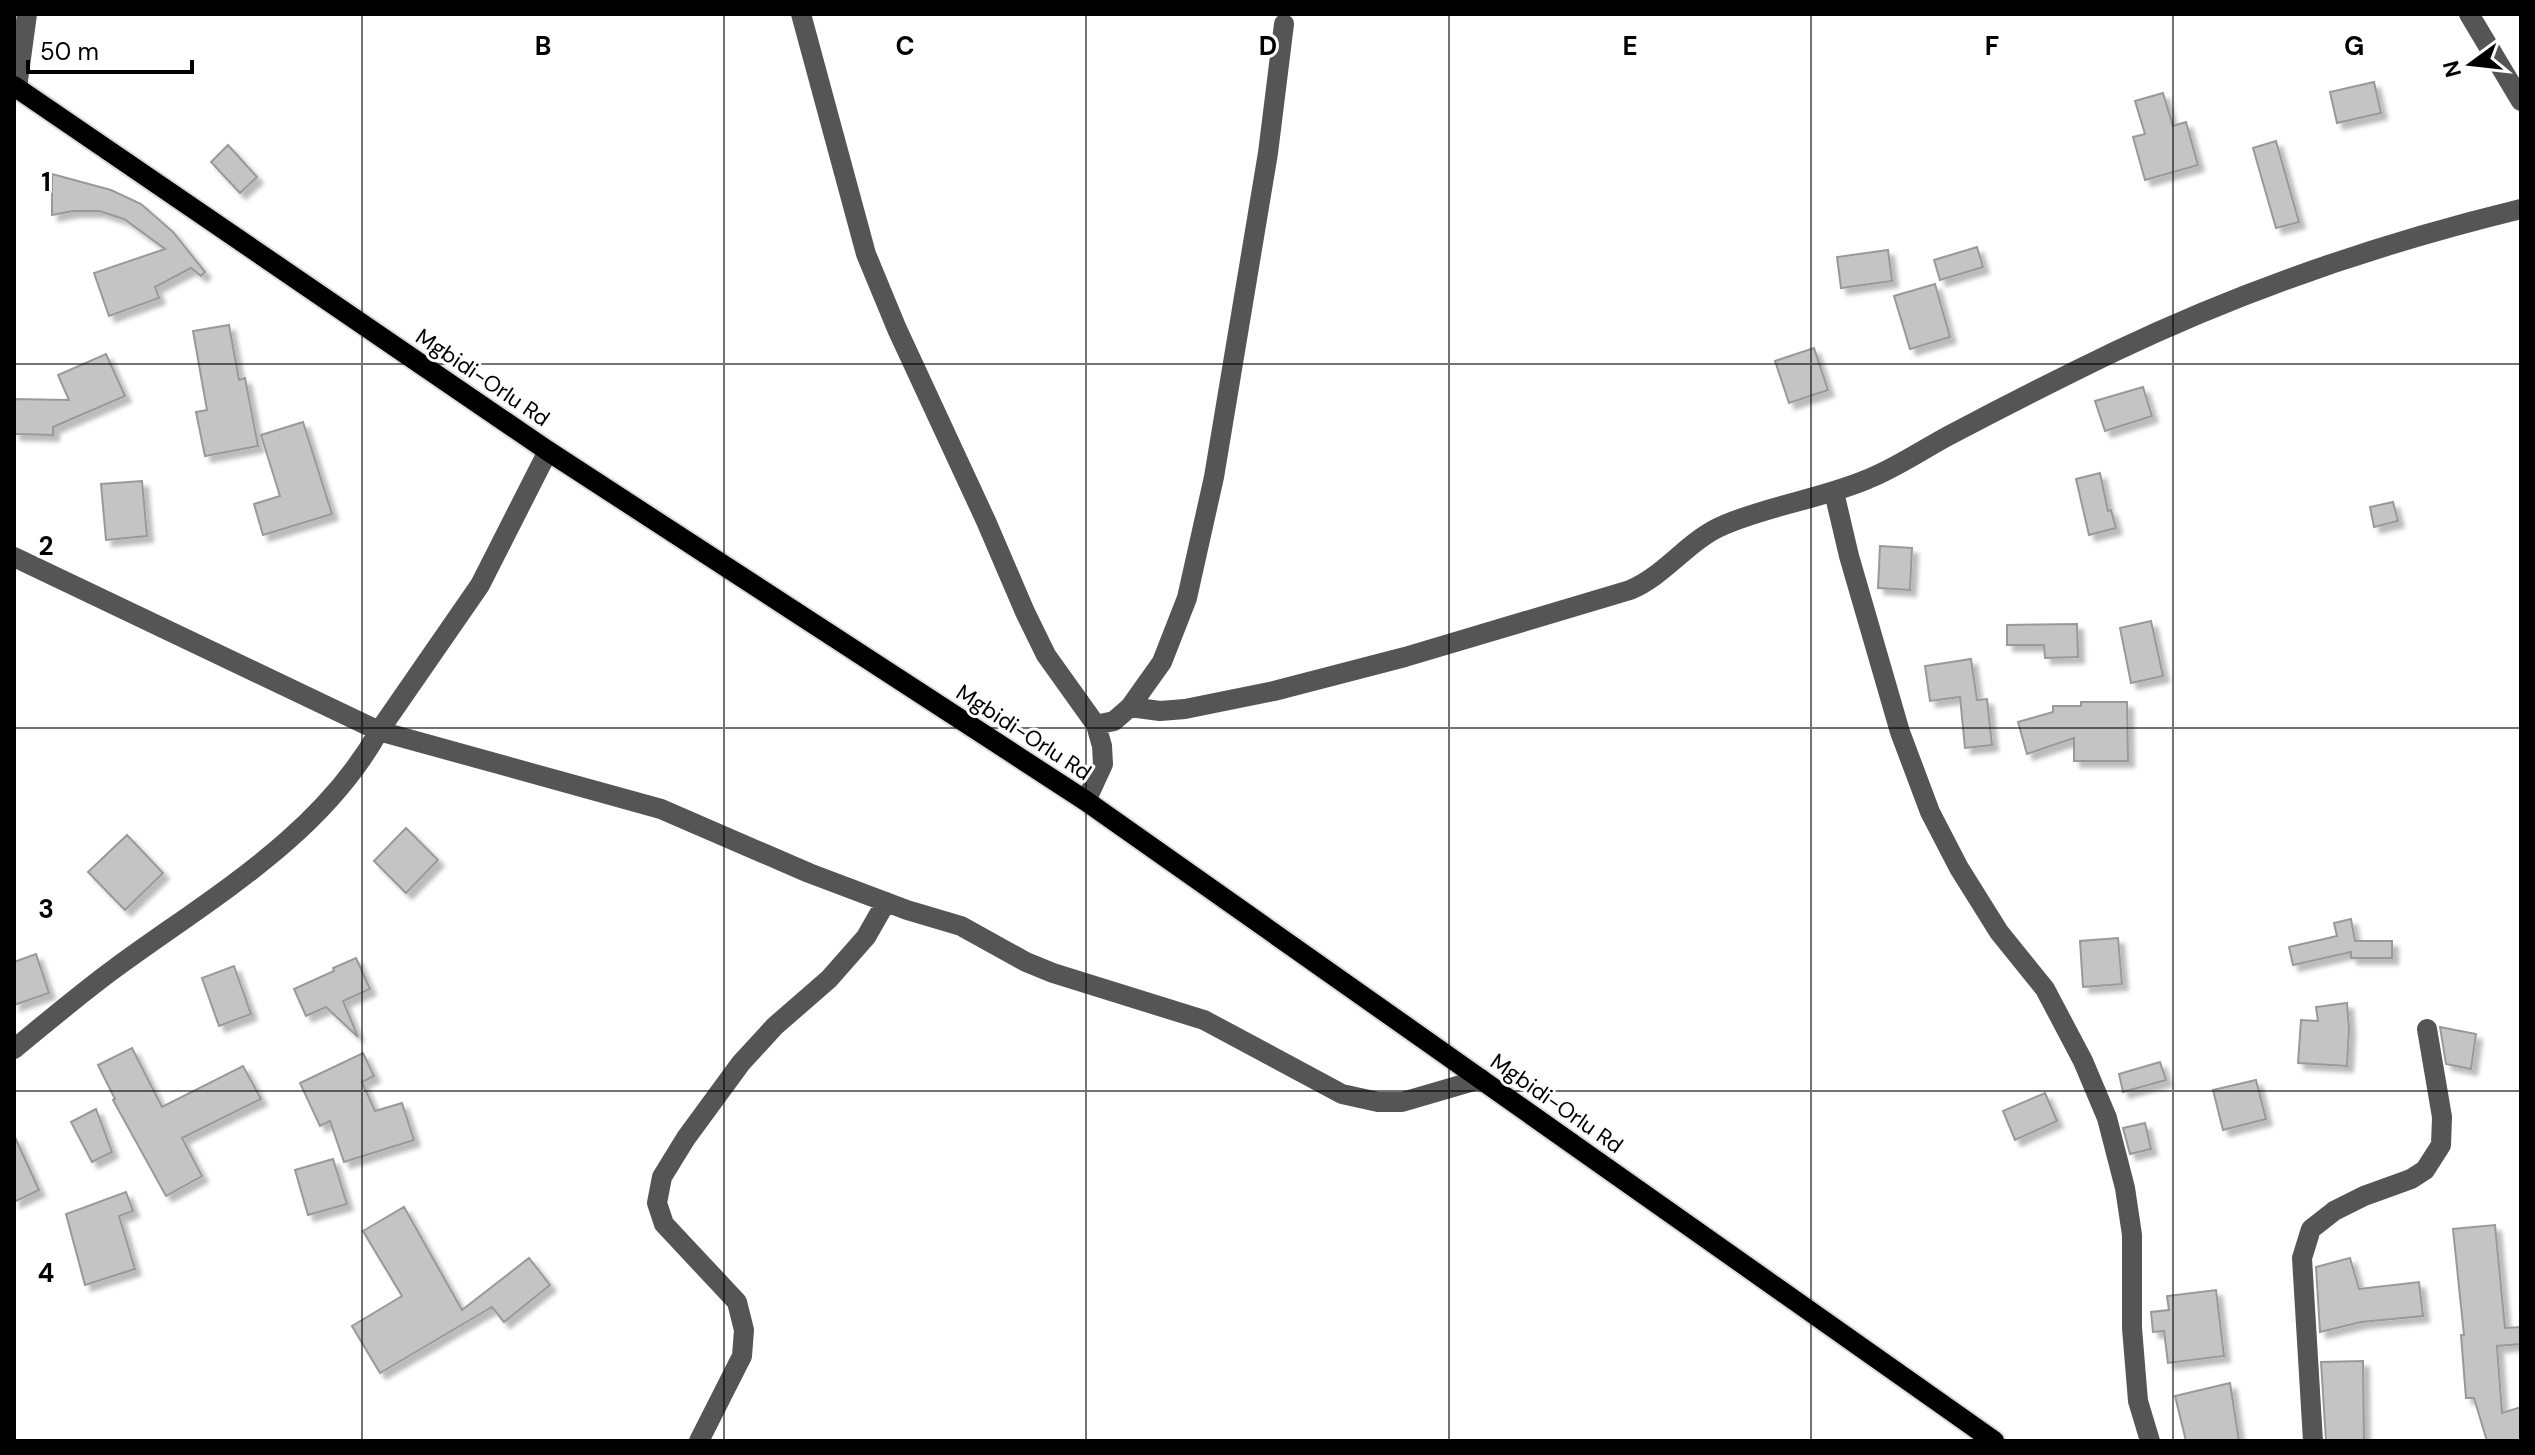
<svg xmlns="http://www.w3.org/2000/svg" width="2535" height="1455" viewBox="0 0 2535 1455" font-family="'DM Sans',sans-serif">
<defs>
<filter id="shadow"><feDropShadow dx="6" dy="6" stdDeviation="2" flood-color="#0004"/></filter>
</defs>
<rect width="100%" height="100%" fill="#fff"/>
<path fill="#c4c4c4" stroke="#999" stroke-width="2" filter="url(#shadow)" d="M2374,82L2381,113L2337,123L2330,92Z
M2163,93L2173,126L2186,122L2198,165L2145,180L2133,137L2145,134L2135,101Z
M2276,141L2299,222L2276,228L2253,148Z
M228,145L257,177L240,193L211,162Z
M52,174L111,190L141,204L173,232L205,272L201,276L191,268L155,287L159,298L109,316L94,273L165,249L124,219L99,211H73L52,215Z
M1977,247L1983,267L1940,280L1934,260Z
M1888,250L1892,281L1841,288L1837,257Z
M1935,284L1950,337L1910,349L1894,296Z
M229,325L239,380L245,378L258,446L205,456L196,412L207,410L193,331Z
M1814,348L1828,390L1789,403L1775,361Z
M106,354L125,396L53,427V435L14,434V399L69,400L58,375Z
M2143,387L2152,416L2105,431L2095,401Z
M303,422L332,514L263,535L254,504L280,496L261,435Z
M2100,473L2108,511L2111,510L2116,528L2089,535L2076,479Z
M142,481L147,536L106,540L101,484Z
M2393,502L2398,521L2374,527L2370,507Z
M1880,546L1912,548L1910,590L1878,588Z
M2151,621L2163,676L2131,683L2120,628Z
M2077,624L2078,657L2045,658L2044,645H2007V625Z
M1971,659L1977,700L1987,699L1992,745L1965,748L1960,697L1930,701L1925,666Z
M2081,702H2127L2128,761H2074V738L2027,754L2018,722L2053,712V706H2081Z
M406,828L438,860L406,893L374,861Z
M127,835L163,873L125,910L88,872Z
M2351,919L2355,941H2392V958H2351V952L2293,965L2289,947L2337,936L2334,923Z
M2118,938L2122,984L2083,987L2080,941Z
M36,954L49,993L14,1005V962Z
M356,958L370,989L343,1001L358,1037L326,1007L306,1016L294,989L334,971L333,968Z
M234,966L251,1014L219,1026L202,978Z
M2347,1003L2349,1029L2347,1066L2298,1063L2301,1020L2318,1021L2316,1007Z
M2440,1027L2476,1034L2471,1069L2446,1064Z
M132,1048L162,1107L243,1066L261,1099L182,1138L202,1176L166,1196L113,1100L115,1099L98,1065Z
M363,1053L374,1076L362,1082L375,1111L402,1103L414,1140L344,1162L330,1121L320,1126L300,1083Z
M2160,1062L2166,1080L2123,1092L2119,1074Z
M2256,1080L2266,1119L2223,1130L2213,1090Z
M2045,1093L2057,1121L2015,1140L2003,1111Z
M96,1109L112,1152L92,1162L71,1122Z
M2145,1123L2151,1149L2130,1154L2123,1128Z
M14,1135L39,1190L14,1202Z
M333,1159L347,1204L308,1215L295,1170Z
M126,1192L133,1211L119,1216L135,1269L85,1285L66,1214Z
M404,1207L462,1310L529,1258L550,1285L504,1322L492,1307L380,1373L352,1326L402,1296L363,1231Z
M2495,1225L2505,1328L2521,1327V1344L2497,1346L2502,1413L2521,1407V1441H2487L2474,1398H2466L2461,1335H2464L2453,1229Z
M2350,1258L2359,1289L2419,1282L2423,1316L2361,1322L2320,1332L2316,1267Z
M2216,1290L2224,1356L2168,1363L2164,1331L2153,1332L2151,1312L2169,1310L2167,1296Z
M2363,1361L2364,1441H2326L2321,1362Z
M2230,1383L2239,1441H2186L2175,1396Z"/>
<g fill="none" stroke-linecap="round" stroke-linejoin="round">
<g stroke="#dbdbdb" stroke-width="24">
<path id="major" d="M14,86L548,451L1086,801L1994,1441"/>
</g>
<path stroke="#555" stroke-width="20" d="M801,14L866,254L897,329L986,521L1025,612L1046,655L1096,725L1102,746L1103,764L1086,801
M2469,14L2521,101
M17,88L27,14
M1834,492L1849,556L1900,732L1930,812L1959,868L1999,932L2045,989L2083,1061L2107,1118L2125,1188L2132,1235V1328L2138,1401L2150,1441
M14,557L379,731L661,809L809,873L907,910L961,926L1026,962L1053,973L1204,1020L1342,1094L1378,1102H1402L1481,1079
M1130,707L1160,711L1185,709L1274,691L1405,657L1630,590C1666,575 1688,540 1724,525C1770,505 1821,499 1868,479C1896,468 1922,450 1948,436C2003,407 2060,378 2116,351C2246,289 2381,243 2521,209
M1096,725L1114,721L1130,707L1162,662L1187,598L1214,477L1268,153L1284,24
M14,1049C47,1022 80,994 114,969C209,899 320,837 379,731L480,585L548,451
M699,1441L742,1356L744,1330L737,1302L664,1224L657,1203L662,1177L686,1138L741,1063L775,1026L829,979L866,937L886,902
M2313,1441L2302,1258L2311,1229L2334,1211L2364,1196L2411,1179L2425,1170L2441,1145L2442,1117L2427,1029"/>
<use href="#major" stroke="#000" stroke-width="20"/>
</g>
<path fill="none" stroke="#000" stroke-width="2" stroke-opacity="0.55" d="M362,14V1441M724,14V1441M1086,14V1441M1449,14V1441M1811,14V1441M2173,14V1441M14,364H2521M14,728H2521M14,1091H2521"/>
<g text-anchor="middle" stroke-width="6" stroke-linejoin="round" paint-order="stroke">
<g font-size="22" fill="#000" stroke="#fff">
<text transform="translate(483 377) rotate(34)" y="8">Mgbidi-Orlu Rd</text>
<text transform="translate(1024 732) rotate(33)" y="8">Mgbidi-Orlu Rd</text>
<text transform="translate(1557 1103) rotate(35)" y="8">Mgbidi-Orlu Rd</text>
</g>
</g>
<g font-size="26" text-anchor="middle" font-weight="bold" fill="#000" stroke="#fff" stroke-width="6" stroke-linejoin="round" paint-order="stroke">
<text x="543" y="55">B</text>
<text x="905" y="55">C</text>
<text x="1268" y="55">D</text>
<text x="1630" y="55">E</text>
<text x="1992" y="55">F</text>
<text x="2354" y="55">G</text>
<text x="46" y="191">1</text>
<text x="46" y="555">2</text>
<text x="46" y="918">3</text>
<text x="46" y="1282">4</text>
</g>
<rect width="2535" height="1455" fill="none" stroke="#000000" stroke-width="32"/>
<g transform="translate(2471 64) rotate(255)" stroke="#ffffff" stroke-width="6" paint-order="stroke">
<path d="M0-6L14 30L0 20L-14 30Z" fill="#000000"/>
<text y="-12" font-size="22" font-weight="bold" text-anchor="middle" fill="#000000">N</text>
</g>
<path d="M28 60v12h164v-12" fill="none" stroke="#000000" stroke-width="4"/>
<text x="40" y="60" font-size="24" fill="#000000" stroke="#ffffff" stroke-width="6" paint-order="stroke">50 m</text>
</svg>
